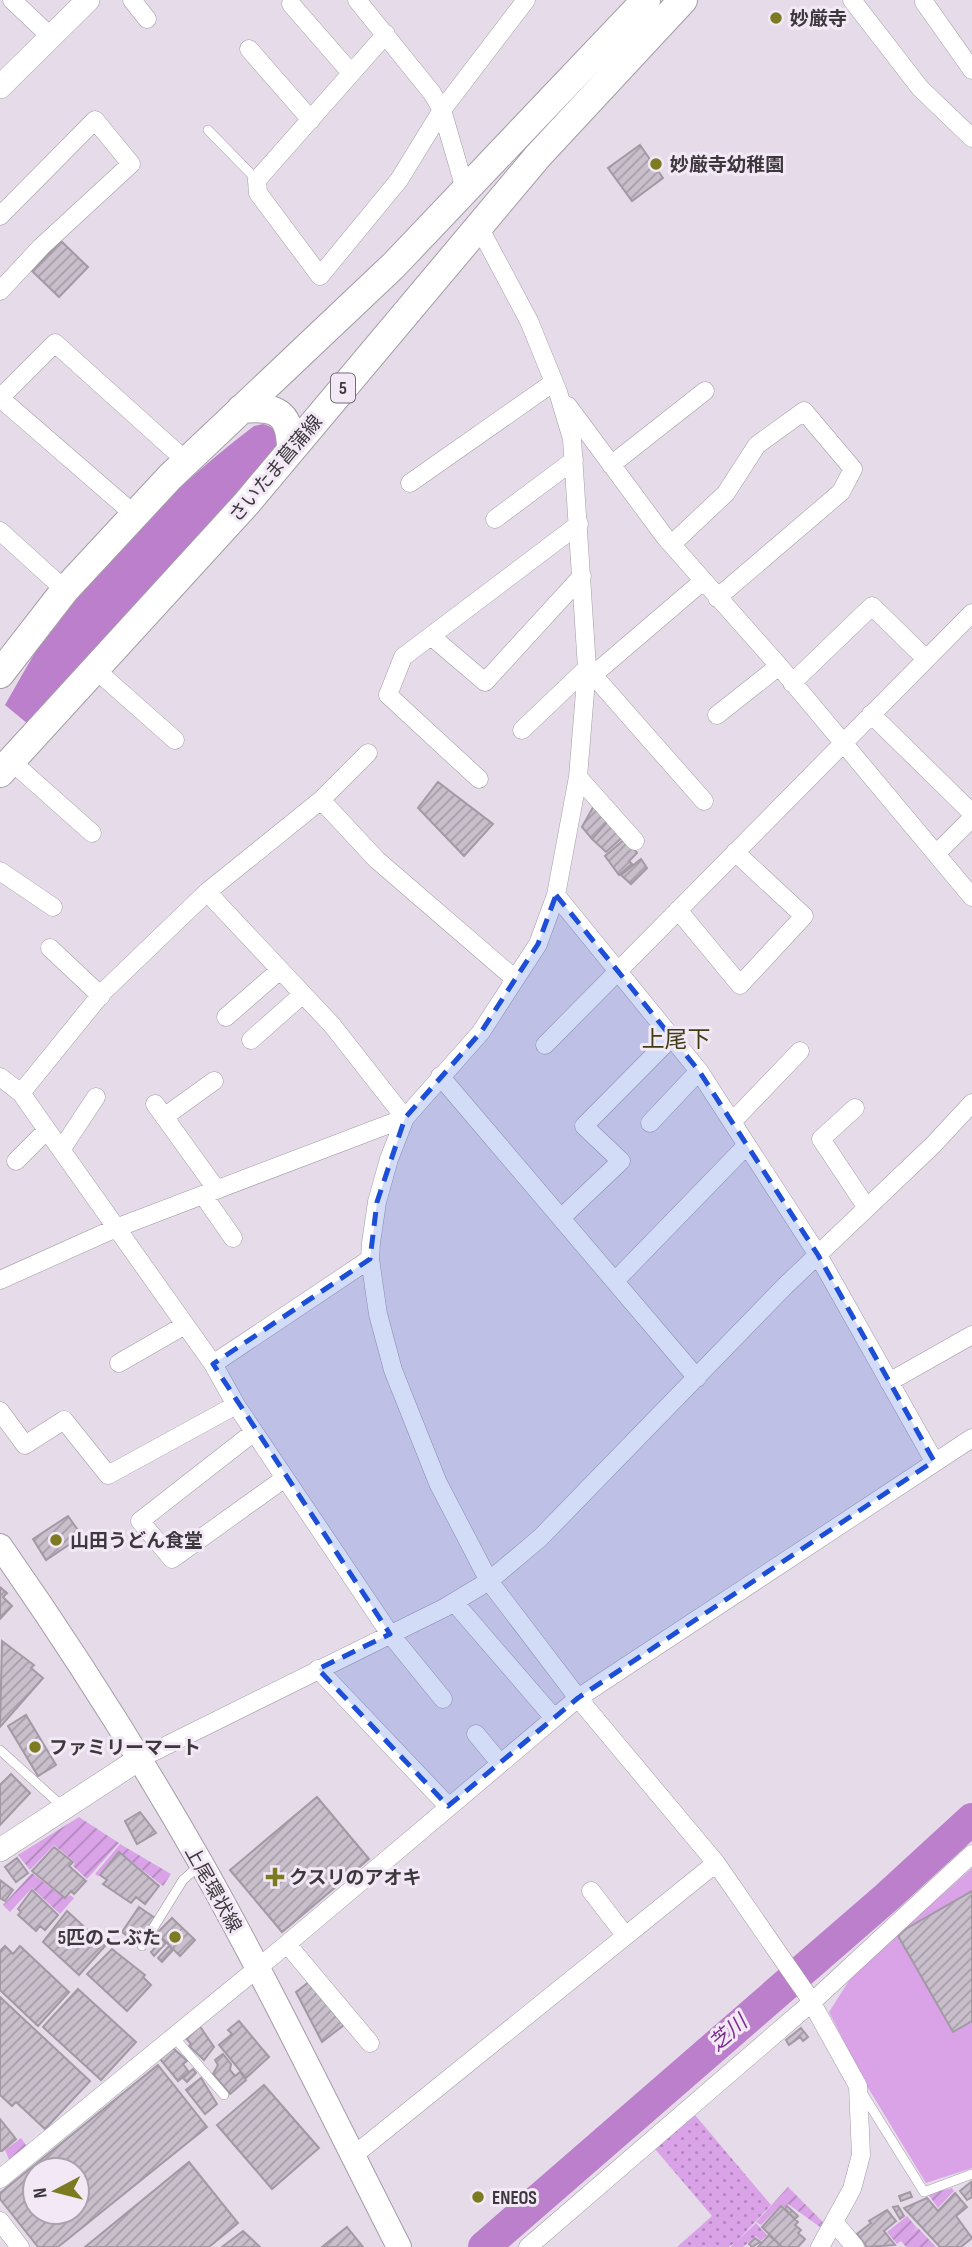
<svg xmlns="http://www.w3.org/2000/svg" width="972" height="2247" viewBox="0 0 972 2247" font-family="'Sofia Sans Condensed','Noto Sans JP',sans-serif">
<defs>
<pattern id="grass-dots" width="8" height="8" patternUnits="userSpaceOnUse" patternTransform="scale(1.75)"><rect width="8" height="8" fill="#daa3e8"/><path d="M2 2h.1M6 6h.1" fill="none" stroke="#b286bd" stroke-width="1.8" stroke-linecap="round"/></pattern>
<pattern id="garden-furrows" width="10" height="10" patternUnits="userSpaceOnUse" patternTransform="scale(1.75)"><rect width="10" height="10" fill="#daa3e8"/><path d="M-1 1l2-2M0 10L10 0M9 11l2-2" fill="none" stroke="#b286bd"/></pattern>
<pattern id="building-hatch" width="6" height="6" patternUnits="userSpaceOnUse" patternTransform="scale(1.75)"><rect width="6" height="6" fill="#c9bfcc"/><path d="M-1 1l2-2M0 6l6-6M5 7l2-2" fill="none" stroke="#a49ca7"/></pattern>
</defs>
<rect width="100%" height="100%" fill="#e6dce9"/>
<path fill="url(#grass-dots)" d="M695,2115L771,2205L736,2242L756,2223L767,2235L761,2241L756,2236L743,2247H731L734,2243L729,2247H677L712,2216L655,2149Z"/>
<path fill="#daa3e8" d="M972,1868V2168L926,2183L867,2086L829,2012L854,1973Z"/>
<path fill="url(#garden-furrows)" d="M79,1817L119,1843L87,1879L73,1866L75,1862L54,1845L30,1870L18,1855Z
M120,1844L171,1874L163,1886L119,1852L98,1876L95,1874Z
M32,1873L65,1899L70,1895L74,1898L60,1914L32,1888L10,1912L3,1905Z
M21,2138L28,2148L10,2162L5,2150Z
M788,2187L823,2222L820,2227L788,2204L784,2208L781,2205L761,2225L756,2222Z
M952,2188L954,2191L938,2208L928,2194Z
M907,2216L917,2228L909,2235L918,2228L936,2247H906L901,2241L897,2244L887,2232Z"/>
<path fill="#bb7fcb" d="M263,424C278,428 277,435 278,450L28,724L5,705C19,681 33,654 49,631C105,554 178,484 254,426Z"/>
<g fill="none" stroke-linecap="round" stroke-linejoin="round">
<path stroke="#bb7fcb" stroke-width="32" d="M484,2247L887,1897L972,1819"/>
</g>
<path fill="url(#building-hatch)" stroke="#a399a5" stroke-width="2" fill-rule="evenodd" d="M640,145L663,178L632,201L608,168Z
M61,241L88,267L59,297L32,271Z
M438,782L493,824L464,856L418,808Z
M596,802L609,820L592,839L582,827Z
M609,820L624,836L606,852L592,839Z
M626,838L637,853L629,861L632,864L619,875L605,856Z
M641,859L647,868L631,884L621,875Z
M68,1516L82,1536L46,1560L33,1539Z
M0,1587L7,1593L3,1597L12,1606L0,1619Z
M2,1641L34,1665L31,1668L43,1678L0,1727Z
M26,1715L56,1765L38,1776L8,1726Z
M11,1774L30,1793L0,1825V1785Z
M317,1797L369,1859L282,1932L230,1870Z
M140,1812L156,1833L137,1844L125,1821Z
M54,1847L73,1862L69,1866L86,1881L74,1894L71,1891L65,1898L32,1871Z
M119,1852L159,1886L145,1904L136,1897L131,1903L103,1884L107,1880L100,1875Z
M17,1858L28,1873L16,1882L5,1867Z
M0,1880L13,1890L5,1901L0,1898Z
M32,1890L58,1915L45,1930L40,1926L36,1931L18,1915L21,1912L18,1909Z
M972,1891V2021L953,2032L897,1934Z
M139,1907L155,1918L138,1944L122,1932Z
M67,1911L105,1946L79,1975L43,1942Z
M172,1918L195,1940L180,1956L157,1933Z
M162,1940L166,1943L154,1956L151,1952Z
M5,1946L13,1954L20,1946L69,1992L38,2026L0,1990V1951Z
M169,1946L173,1950L162,1962L158,1958Z
M112,1949L145,1975L143,1977L151,1985L127,2011L87,1974Z
M309,1982L344,2025L322,2042L296,1992Z
M78,1989L136,2042L101,2080L43,2027Z
M0,1997L90,2081L45,2129L16,2102L12,2106L0,2095Z
M239,2021L269,2057L246,2078L219,2045L232,2034L228,2030Z
M199,2025L214,2047L204,2060L189,2046L191,2044L185,2037Z
M801,2028L808,2037L803,2041L800,2037L789,2045L786,2040Z
M173,2048L187,2061L183,2064L189,2072L178,2081L160,2059Z
M223,2054L231,2064L230,2070L235,2076L240,2072L246,2080L230,2094L213,2074L218,2065L215,2060Z
M158,2065L207,2127L58,2247H38L0,2199V2193ZM35,2170H77V2212H35Z
M193,2069L196,2073L187,2082L183,2078Z
M201,2078L217,2104L205,2114L186,2090Z
M264,2085L319,2148L272,2189L217,2125Z
M0,2119L16,2139L2,2151H0Z
M189,2162L238,2223L209,2247H85Z
M971,2182L972,2197L967,2200L960,2191Z
M910,2192L912,2197L901,2201L899,2196Z
M955,2193L967,2207L956,2216L972,2238L961,2247H940L904,2208L927,2198L938,2211Z
M781,2206L798,2222L795,2225L801,2230L798,2233L805,2239L798,2247H782L762,2227Z
M787,2206L798,2216L795,2219L785,2209Z
M898,2206L904,2216L900,2219L893,2207Z
M887,2210L896,2221L884,2231L895,2245L867,2247L857,2234L871,2223L869,2221Z
M347,2227L363,2247H322Z
M243,2231L260,2247H222Z
M769,2235L782,2247H758Z
M755,2238L760,2242L752,2247L749,2244Z"/>
<g fill="none" stroke-linecap="round" stroke-linejoin="round">
<g stroke="#a49ba7" stroke-width="10">
<path id="service" d="M208,130L257,180
M0,1750L63,1807
M142,1946L183,1880L200,1865
M173,2036L224,2095
M861,2091L924,2192L972,2174"/>
</g>
<g stroke="#a49ba7" stroke-width="19">
<path id="minor" d="M12,0L51,37
M132,0L147,19
M357,0L432,93L442,110L465,189
M852,0L920,88L972,138
M924,2L972,70
M291,4L351,73
M386,34L257,180L258,193L320,276L399,180L442,110L526,0
M249,49L311,120
M0,216L95,120L131,164L41,247L0,291
M479,227L529,321L558,392L572,439L587,668L578,777L556,895L538,944L481,1032L405,1118L389,1159L377,1202L371,1243L370,1259L378,1314L393,1370L438,1483L489,1581L578,1698L716,1863L808,1996L858,2086L861,2155L852,2189L820,2247
M568,406L665,537L779,666L972,897
M611,465L705,391
M410,483L554,382
M135,515L0,398L55,343L186,461
M495,519L574,460
M0,531L65,590
M672,544L726,493L757,445L804,411L853,469L841,492L717,598
M431,636L485,682L582,576
M96,670L175,740
M593,675L703,581
M792,683L872,606L926,659
M871,714L972,813
M717,715L779,666
M522,730L587,668L704,801
M368,753L321,800L377,860L515,979
M11,761L92,833
M578,777L635,841
M479,779L388,695L403,657L579,524
M936,854L972,818
M0,871L53,907
M207,892L321,800
M556,895L699,1071L818,1255L934,1461
M678,910L740,985L804,916L735,852
M50,948L101,996
M226,1017L280,970
M251,1040L303,994
M545,1045L972,613
M440,1076L697,1378
M0,1077L21,1093L47,1130L213,1364L236,1405L390,1634L443,1699
M21,1093L103,992L207,892L332,1025L405,1118
M155,1104L217,1190
M855,1108L821,1139L867,1208
M164,1117L214,1081
M732,1122L800,1051
M650,1123L699,1071
M61,1150L96,1097
M16,1161L47,1130
M203,1195L233,1238
M561,1218L621,1161L584,1126L672,1037
M0,1280L116,1228L405,1118
M615,1281L747,1145
M119,1363L185,1325
M213,1364L370,1259
M889,1382L972,1335
M0,1411L25,1445L64,1420L108,1475L236,1405
M254,1432L140,1521L172,1559L285,1478
M454,1602L554,1718
M318,1669L448,1806
M476,1734L500,1763
M139,1759L444,1608L489,1581L540,1538L785,1286L933,1145L972,1103
M591,1891L625,1935
M287,1944L370,2043
M353,2156L716,1863
M0,2179L287,1944L578,1698L972,1438
M0,2221L20,2247
M834,2222L855,2247
M528,2247L811,2003L972,1854"/>
</g>
<g stroke="#a49ba7" stroke-width="24">
<path id="tertiary" d="M0,87L88,0
M0,1850L139,1759"/>
</g>
<g stroke="#a49ba7" stroke-width="26">
<path id="secondary" d="M0,1546C72,1649 140,1756 202,1865C272,1990 334,2119 399,2247"/>
</g>
<g stroke="#a49ba7" stroke-width="30">
<path id="primary" d="M241,409C275,406 290,411 291,448
M0,674L65,590L170,477L393,266L646,0
M0,773L246,504L538,156L683,0"/>
</g>
<use href="#service" stroke="#fff" stroke-width="9"/>
<use href="#minor" stroke="#fff" stroke-width="18"/>
<use href="#tertiary" stroke="#fff" stroke-width="23"/>
<use href="#secondary" stroke="#fff" stroke-width="24"/>
<use href="#primary" stroke="#fff" stroke-width="28"/>
</g>
<path fill="#1d4ed8" fill-opacity="0.2" stroke="#1d4ed8" stroke-width="5" stroke-dasharray="14 9" stroke-linejoin="round" d="M556,895L699,1071L818,1255L934,1461L578,1698L448,1806L318,1669L390,1634L213,1364L370,1259L377,1202L405,1118L481,1032L538,944Z"/>
<g fill="#7c7b22" stroke="#f3e9f6" stroke-width="2.5">
<circle cx="776" cy="18" r="7"/>
<circle cx="656" cy="164" r="7"/>
<circle cx="56" cy="1540" r="7"/>
<circle cx="35" cy="1747" r="7"/>
<path d="M271.5 1866.5h7v7h7v7h-7v7h-7v-7h-7v-7h7z"/>
<circle cx="175" cy="1937" r="7"/>
<circle cx="478" cy="2197" r="7"/>
</g>
<g text-anchor="middle" stroke-width="6" stroke-linejoin="round" paint-order="stroke">
<rect fill="#f3e9f6" stroke="#736d74" stroke-width="2" x="331" y="373.5" width="24" height="29" rx="5"/>
<g font-size="18" font-weight="bold" fill="#3c383d">
<text x="343" y="394">5</text>
</g>
<g font-size="19" font-weight="bold" fill="#3c383d" stroke="#f3e9f6" text-anchor="start">
<text x="790" y="25">妙厳寺</text>
<text x="670" y="171">妙厳寺幼稚園</text>
<text x="70" y="1547">山田うどん食堂</text>
<text x="49" y="1754">ファミリーマート</text>
<text x="289" y="1884">クスリのアオキ</text>
<text x="161" y="1944" text-anchor="end">5匹のこぶた</text>
<text x="492" y="2204">ENEOS</text>
</g>
<g font-size="19" fill="#3c383d" stroke="#f3e9f6">
<text transform="translate(275 468) rotate(-50)" y="7">さいたま菖蒲線</text>
<text transform="translate(214 1889) rotate(61)" y="7">上尾環状線</text>
</g>
<g font-size="21" font-style="italic" fill="#772e8a" stroke="#f3e9f6">
<text transform="translate(728 2033) rotate(-41)" y="7">芝川</text>
</g>
<g font-size="23" fill="#3e3e15" stroke="#f3e9f6">
<text x="676" y="1047">上尾下</text>
</g>
</g>
<g transform="translate(56 2191) rotate(263)"><circle r="33" fill="#f3e9f6" stroke="#aaa2ac" stroke-width="2"/>
<path d="M0-5L12 26L0 18L-12 26Z" fill="#7c7b22"/>
<text y="-10" font-size="19" font-weight="bold" text-anchor="middle" fill="#3c383d">N</text>
</g>
</svg>
